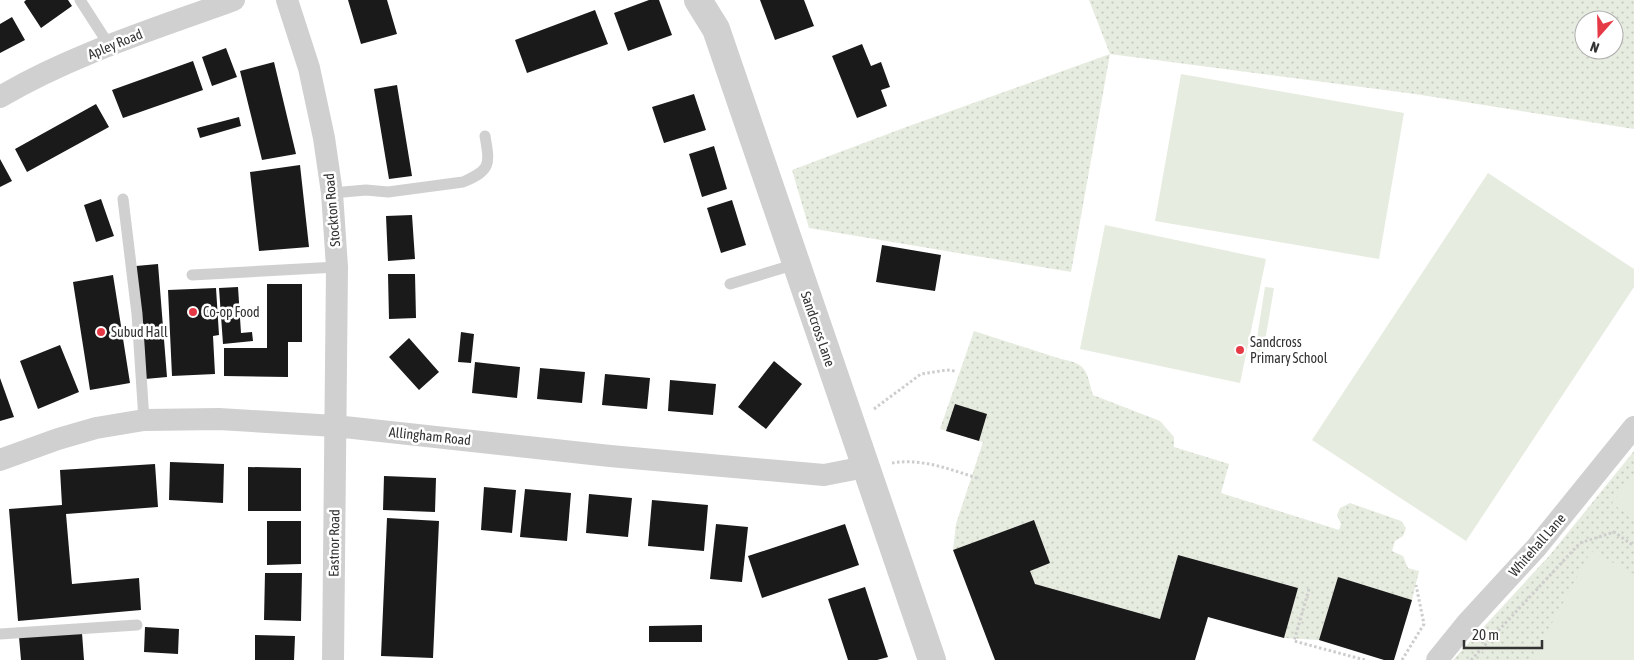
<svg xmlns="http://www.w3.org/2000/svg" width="1634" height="660" viewBox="0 0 1634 660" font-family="'Asap Condensed',sans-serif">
<defs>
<pattern id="grass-dots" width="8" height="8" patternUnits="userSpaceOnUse" patternTransform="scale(1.25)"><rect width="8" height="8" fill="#e6ecdf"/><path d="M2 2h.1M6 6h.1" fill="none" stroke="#c6cbc0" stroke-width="1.8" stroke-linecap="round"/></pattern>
</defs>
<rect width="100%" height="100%" fill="#fff"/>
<path fill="url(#grass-dots)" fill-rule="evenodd" d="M1089,0H1634V129L1415,94L1110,54L1071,272L809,228L792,170L909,126L1110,54ZM1584,20H1614V50H1584Z
M974,331L1061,359C1088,364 1086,371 1093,395L1160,421L1174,437V447L1229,464L1221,493L1339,530L1341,524L1337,515L1340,508L1350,503L1401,521L1406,528L1403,536L1395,541L1392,551L1403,556L1408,568L1419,571L1412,600L1338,577L1319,640L1284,638L1298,588L1178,555L1160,619L1035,584L1030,571L1050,563L1034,520L953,550L956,524L983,442L940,429Z
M1634,451V660H1453L1549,556Z"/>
<path fill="#e6ecdf" d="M1181,74L1404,113L1379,259L1155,221Z
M1488,173L1634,269V287L1466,541L1312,440Z
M1105,225L1266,259L1240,383L1080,349Z
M1265,287L1274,288L1261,365L1253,363Z
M1634,474V520L1612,503Z
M1591,551L1634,574V660H1532Z"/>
<path fill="#1a1a1a" d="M26,0H68L72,6L41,28L24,2Z
M348,0H387L397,34L361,44Z
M649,0H659L672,35L628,51L614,13Z
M760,0H804L814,26L775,40Z
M595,10L608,44L527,73L515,40Z
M12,17L25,40L0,53V24Z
M862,44L871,66L881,62L890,87L881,90L887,106L857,118L832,56Z
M226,48L237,77L212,86L202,57Z
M193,61L203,90L123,118L112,90Z
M274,62L296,154L262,160L240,71Z
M397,85L412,176L389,179L374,89Z
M694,94L706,130L664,143L652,107Z
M96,104L109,127L27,172L15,149Z
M239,117L241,126L200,138L197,128Z
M714,146L727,189L702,197L689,154Z
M0,159L12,181L0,187Z
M300,165L309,247L259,251L250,172Z
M101,199L114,236L96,242L84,205Z
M732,200L746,245L721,253L707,208Z
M412,215L415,259L388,261L386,216Z
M882,245L941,255L935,291L876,282Z
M158,264L167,377L145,379L136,266Z
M388,274H415L416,318L389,319Z
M113,275L130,383L90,390L73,282Z
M267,284H302V342H288V377L224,376V348H267Z
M238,287L241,333L252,332L253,341L223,344L219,288Z
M216,288L219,335L213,336L215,374L172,376L168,290Z
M461,332L474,334L471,363L458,362Z
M409,338L439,372L419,390L389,357Z
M60,345L79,392L38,409L20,361Z
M774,361L802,384L766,429L738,407Z
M475,362L520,367L517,398L472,393Z
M540,368L585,372L582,403L537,399Z
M605,374L650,378L647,409L602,405Z
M0,378L14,417L0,421Z
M670,380L716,384L713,415L668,411Z
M955,404L987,414L979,441L946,431Z
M170,462L224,464L223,503L169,500Z
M155,464L158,507L66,514L72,584L139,578L141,610L18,621L9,509L62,505L60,470Z
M248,467L301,468V511H248Z
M384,476L436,478L435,512L383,510Z
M484,487L516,490L512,533L481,530Z
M525,489L571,493L567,541L520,537Z
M589,494L632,498L628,537L586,533Z
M652,500L708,505L704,551L648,546Z
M387,518L439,521L433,658L381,656Z
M1034,520L1050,563L1030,571L1035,584L1160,619L1178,555L1298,588L1284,638L1208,617L1195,660H995L953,550Z
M267,521H301V564L267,565Z
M716,524L748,527L742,582L710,579Z
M845,524L859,565L762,598L748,556Z
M265,573H302L301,621L264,620Z
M1338,577L1412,600L1394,660H1384L1319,640Z
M865,587L888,657L877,660H848L828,599Z
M702,625V642H649V626Z
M145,627L179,629L178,654L144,652Z
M82,633L84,660H21L19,637Z
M255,635L295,636L294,660H255Z"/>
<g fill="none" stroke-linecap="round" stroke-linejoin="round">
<path stroke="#cdcdcd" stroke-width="3" stroke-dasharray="2.5 2.5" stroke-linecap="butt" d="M874,409L921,374L947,370L955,371
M892,463C923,458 952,470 980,479
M1309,589L1294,641L1365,660
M1402,660L1424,624L1416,585
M1471,660L1580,543L1614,532L1634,546"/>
<path stroke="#d0d0d0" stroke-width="11" d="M80,0L109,45
M332,193L366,190L388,192L463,182C491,170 490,165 485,136
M123,199L137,314L144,420
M192,275L337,267
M730,284L796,264
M0,634L137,625"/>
<path stroke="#d0d0d0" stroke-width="22" d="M287,0L309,68L324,138L332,193L337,267L333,660
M0,97C73,54 155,29 234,0
M0,460L58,439L96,428L144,420L219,419L335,426L610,456L824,475L865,467
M1437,660L1467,623L1536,548L1634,427"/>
<path stroke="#d0d0d0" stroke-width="28" d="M698,0L716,29L932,660"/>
</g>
<g fill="#e63946" stroke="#fff" stroke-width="2">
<circle cx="193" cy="312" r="5"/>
<circle cx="101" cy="332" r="5"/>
<circle cx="1240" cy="350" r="5"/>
</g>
<g text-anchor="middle" stroke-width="5" stroke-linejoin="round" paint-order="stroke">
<g font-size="14" fill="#333" stroke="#fff">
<text transform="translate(115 44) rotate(-22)" y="5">Apley Road</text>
<text transform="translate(332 210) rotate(-95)" y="5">Stockton Road</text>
<text transform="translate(818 329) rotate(71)" y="5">Sandcross Lane</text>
<text transform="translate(430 436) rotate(6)" y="5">Allingham Road</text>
<text transform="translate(334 543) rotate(-89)" y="5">Eastnor Road</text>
<text transform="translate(1537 545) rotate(-49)" y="5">Whitehall Lane</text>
</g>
<g font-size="14" fill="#333" stroke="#fff" text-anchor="start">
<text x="203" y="317">Co-op Food</text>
<text x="111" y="337">Subud Hall</text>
<text x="1250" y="347">Sandcross<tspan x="1250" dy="16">Primary School</tspan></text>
</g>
</g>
<g transform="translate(1599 35) rotate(200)"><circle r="24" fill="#ffffff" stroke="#adadad"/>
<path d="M0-4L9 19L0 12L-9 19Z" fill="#e63946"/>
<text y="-8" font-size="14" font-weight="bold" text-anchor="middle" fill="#333333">N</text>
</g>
<path d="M1464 640v8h78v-8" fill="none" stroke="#333333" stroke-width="2.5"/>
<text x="1472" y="640" font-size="15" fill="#333333" stroke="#ffffff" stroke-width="4" paint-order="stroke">20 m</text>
</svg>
